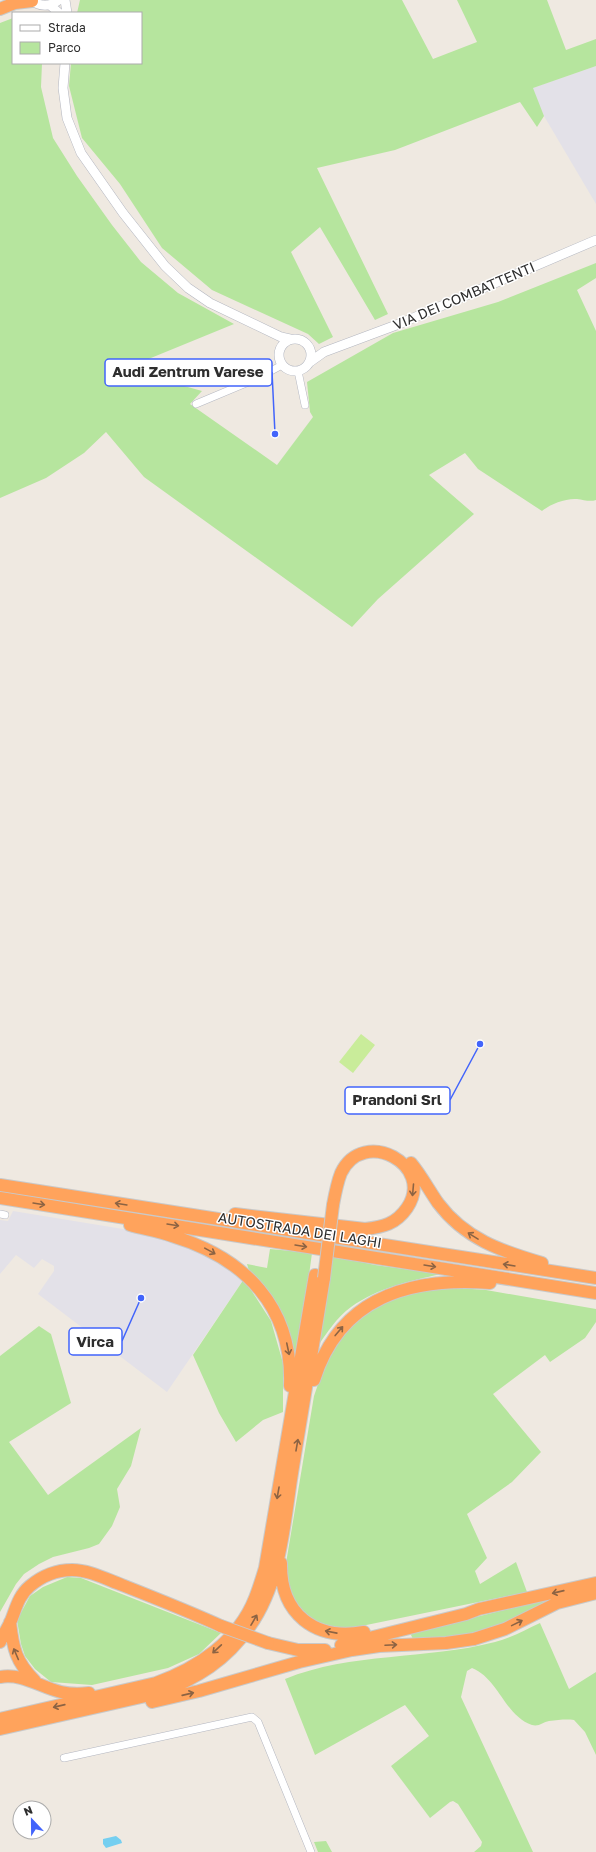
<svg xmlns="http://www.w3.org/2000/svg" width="596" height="1852" viewBox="0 0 596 1852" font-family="'Golos Text',sans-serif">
<rect width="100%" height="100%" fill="#efe9e1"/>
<path fill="#e3e1e8" d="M596,66V204L544,116L532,88Z
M13,1211L129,1230L165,1238L199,1250L244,1279L167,1392L38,1294L54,1271V1266L42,1259L34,1268L16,1255L0,1274V1220L8,1221Z"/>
<path fill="#b6e59e" d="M80,0H402L433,59L477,42L457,0H547L566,50L596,39V66L533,88L544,116L537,127L520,102L395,150L317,168L388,314L375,320L320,227L291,252L333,337L319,344L308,334L212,290L162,248L120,184L82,138L69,86L71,63H141V13H77Z
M13,18V63H42L41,87L53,138L77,176L112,225L141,262L178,293L234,324L124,369L202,391L190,404L277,465L313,417L310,412L307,382L393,333L498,302L596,263V278L577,290L596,331V500C590,502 584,500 577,499C566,498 550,504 542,511L478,469L465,453L429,475L474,514L378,599L352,627L144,477L106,432L84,453L46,478L0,498V23Z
M270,1249L312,1253L296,1371L292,1340L276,1308L250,1274L247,1264L267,1268Z
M333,1256L375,1265L441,1274C409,1281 378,1288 351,1307C337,1317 327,1333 317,1347Z
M244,1279L271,1321L283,1363V1412L263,1420L236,1442L219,1413L193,1355Z
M457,1288L486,1290L596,1309V1322L585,1338L550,1362L545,1355L493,1394L541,1452L512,1482L467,1514L487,1558L475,1571L480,1584L516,1562L527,1592L342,1630L322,1627L301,1614L283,1581L314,1396L325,1364L341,1336L357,1318L393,1298L425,1290Z
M39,1326L51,1334L71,1403L9,1442L48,1495L141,1428L131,1466L117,1489L120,1507L112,1526L99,1544L89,1548L53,1557L39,1564L24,1574L16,1584L0,1612V1356Z
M67,1577L81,1578L221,1633L199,1654L168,1668L92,1685L51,1682L35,1669L25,1656L21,1644L17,1620L30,1596L43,1587Z
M568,1594L506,1624L461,1637L413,1639L411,1635L412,1633Z
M540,1623L569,1689L596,1672V1755L585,1732L574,1720C566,1719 558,1720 549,1721C543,1722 539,1727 532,1725C504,1715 499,1679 472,1668L467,1671L461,1697L533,1852H474L481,1846L482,1842L458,1804L453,1801L450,1802L430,1818L391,1766L429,1736L405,1705L315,1755L285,1679C351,1652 426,1660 495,1642C511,1638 525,1630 540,1623Z
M326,1841L332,1852H318L314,1842Z"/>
<path fill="#c9ec9a" d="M361,1034L375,1045L353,1073L339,1062Z"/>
<path fill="#75cff0" d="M116,1836L121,1840L122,1843L106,1848L103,1844V1839Z"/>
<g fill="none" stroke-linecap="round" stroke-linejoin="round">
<g stroke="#b4b7c1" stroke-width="8">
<path id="street" d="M298,371L305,405
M196,404L258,378L282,365
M0,1214L5,1215
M64,1758L252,1717L258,1722L311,1852"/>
</g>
<g stroke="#b4b7c1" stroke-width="10">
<path id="secondary" d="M31,0C40,7 50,7 59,0
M65,0L67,13
M50,5L59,13
M65,63L63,88L67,118L81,153L123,213L165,266L188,288L210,303L281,337L290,339
M279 355a16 16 0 1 1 32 0a16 16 0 1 1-32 0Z
M310,362L324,352L399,324L596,240"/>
</g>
<g stroke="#c9c9c9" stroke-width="14">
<path id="highway" d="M0,9L15,3L32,1
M411,1163C421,1175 429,1190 438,1203C465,1239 501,1251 542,1263
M0,1185L596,1278
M0,1198L596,1293
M235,1214L365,1229C383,1227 396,1224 407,1208C436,1165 363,1126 341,1173C337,1183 335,1194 333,1205
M130,1225C144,1229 158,1231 172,1236C245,1258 293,1307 290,1386
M314,1380C340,1297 410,1277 490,1283
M281,1563C280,1614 315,1641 364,1632
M10,1622C13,1649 16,1662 35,1681
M0,1642C3,1635 7,1629 10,1623C16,1609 18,1596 30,1586C42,1576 57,1570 72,1570C89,1570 106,1579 122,1585C155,1598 188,1611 221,1626
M268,1643L298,1650H325
M341,1645L466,1614L479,1609L596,1583
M0,1677C22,1673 40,1687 61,1692C70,1694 80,1694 89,1693
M152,1702L199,1691L299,1662L352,1650L379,1646L446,1643L474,1639L505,1629L557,1603L596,1593
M0,1719L156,1683C198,1668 238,1641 255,1598C259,1588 262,1578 265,1568L315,1275
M0,1729L159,1693C197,1678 226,1661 250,1626C281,1582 284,1524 292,1473C303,1408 313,1343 324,1278"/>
</g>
<use href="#street" stroke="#fff" stroke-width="7"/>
<use href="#secondary" stroke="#fff" stroke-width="9"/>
<use href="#highway" stroke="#ffa35c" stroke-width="12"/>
<g stroke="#c9c9c9" stroke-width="14" stroke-linecap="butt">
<path id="highway-bridge" d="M324,1278L333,1205
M221,1626L268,1643"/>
</g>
<use href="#highway-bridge" stroke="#ffa35c" stroke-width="12"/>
</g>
<defs><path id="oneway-shaft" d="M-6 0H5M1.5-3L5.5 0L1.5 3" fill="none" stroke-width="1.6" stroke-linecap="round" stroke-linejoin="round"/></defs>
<g stroke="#8c6343">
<use href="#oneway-shaft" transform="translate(413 1190) rotate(95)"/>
<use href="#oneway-shaft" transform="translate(39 1204) rotate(9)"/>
<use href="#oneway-shaft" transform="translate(121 1204) rotate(-171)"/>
<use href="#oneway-shaft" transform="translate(173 1225) rotate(9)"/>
<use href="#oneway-shaft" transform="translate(473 1236) rotate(-148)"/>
<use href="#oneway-shaft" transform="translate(301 1246) rotate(9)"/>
<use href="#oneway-shaft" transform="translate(210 1251) rotate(29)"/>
<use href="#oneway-shaft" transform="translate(509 1265) rotate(-171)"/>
<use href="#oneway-shaft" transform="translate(430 1266) rotate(9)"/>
<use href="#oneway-shaft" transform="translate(339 1331) rotate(-50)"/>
<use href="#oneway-shaft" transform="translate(288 1349) rotate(78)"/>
<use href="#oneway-shaft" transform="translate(297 1445) rotate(-80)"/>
<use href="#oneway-shaft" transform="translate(278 1493) rotate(100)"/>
<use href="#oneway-shaft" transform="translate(558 1592) rotate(167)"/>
<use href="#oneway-shaft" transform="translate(254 1620) rotate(-60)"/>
<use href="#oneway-shaft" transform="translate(517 1623) rotate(-26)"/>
<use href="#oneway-shaft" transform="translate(331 1632) rotate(-169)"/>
<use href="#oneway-shaft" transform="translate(391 1645) rotate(-3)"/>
<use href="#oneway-shaft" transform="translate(217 1649) rotate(137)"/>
<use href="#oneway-shaft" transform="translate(16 1654) rotate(-113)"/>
<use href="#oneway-shaft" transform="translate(188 1694) rotate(-13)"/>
<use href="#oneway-shaft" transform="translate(59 1706) rotate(167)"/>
</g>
<g text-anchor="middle" stroke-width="3" stroke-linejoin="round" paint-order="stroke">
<g font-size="14" fill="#2e2e2e" stroke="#fff">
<text transform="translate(464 296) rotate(-23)" y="5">VIA DEI COMBATTENTI</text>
<text transform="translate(300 1230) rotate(9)" y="5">AUTOSTRADA DEI LAGHI</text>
</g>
</g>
<path fill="none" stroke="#4264fb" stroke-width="1.5" d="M275 434L272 372M480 1044L450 1100M141 1298L122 1341"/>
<g fill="#4264fb" stroke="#fff" stroke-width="1.5">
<circle cx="275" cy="434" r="4"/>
<circle cx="480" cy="1044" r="4"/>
<circle cx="141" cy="1298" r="4"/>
</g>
<g fill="#fff" stroke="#4264fb" stroke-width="1.5">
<rect x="105" y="359" width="167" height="27" rx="4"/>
<rect x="345" y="1087" width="105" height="27" rx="4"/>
<rect x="69" y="1328" width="53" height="27" rx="4"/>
</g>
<g font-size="15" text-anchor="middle" font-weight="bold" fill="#2e2e2e">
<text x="188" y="377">Audi Zentrum Varese</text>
<text x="397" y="1105">Prandoni Srl</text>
<text x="95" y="1347">Virca</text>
</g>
<rect x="12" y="12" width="130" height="52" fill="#ffffff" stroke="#ababab"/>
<rect x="20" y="25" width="20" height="6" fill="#ffffff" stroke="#ababab"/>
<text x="48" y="32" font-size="12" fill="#2e2e2e">Strada</text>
<rect x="20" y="42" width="20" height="12" fill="#b6e59e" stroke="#ababab"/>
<text x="48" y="52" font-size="12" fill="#2e2e2e">Parco</text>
<g transform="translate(32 1820) rotate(338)"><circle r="19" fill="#ffffff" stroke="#ababab"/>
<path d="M0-3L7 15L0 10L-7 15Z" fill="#4264fb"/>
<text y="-6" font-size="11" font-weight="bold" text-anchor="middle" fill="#2e2e2e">N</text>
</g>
</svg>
